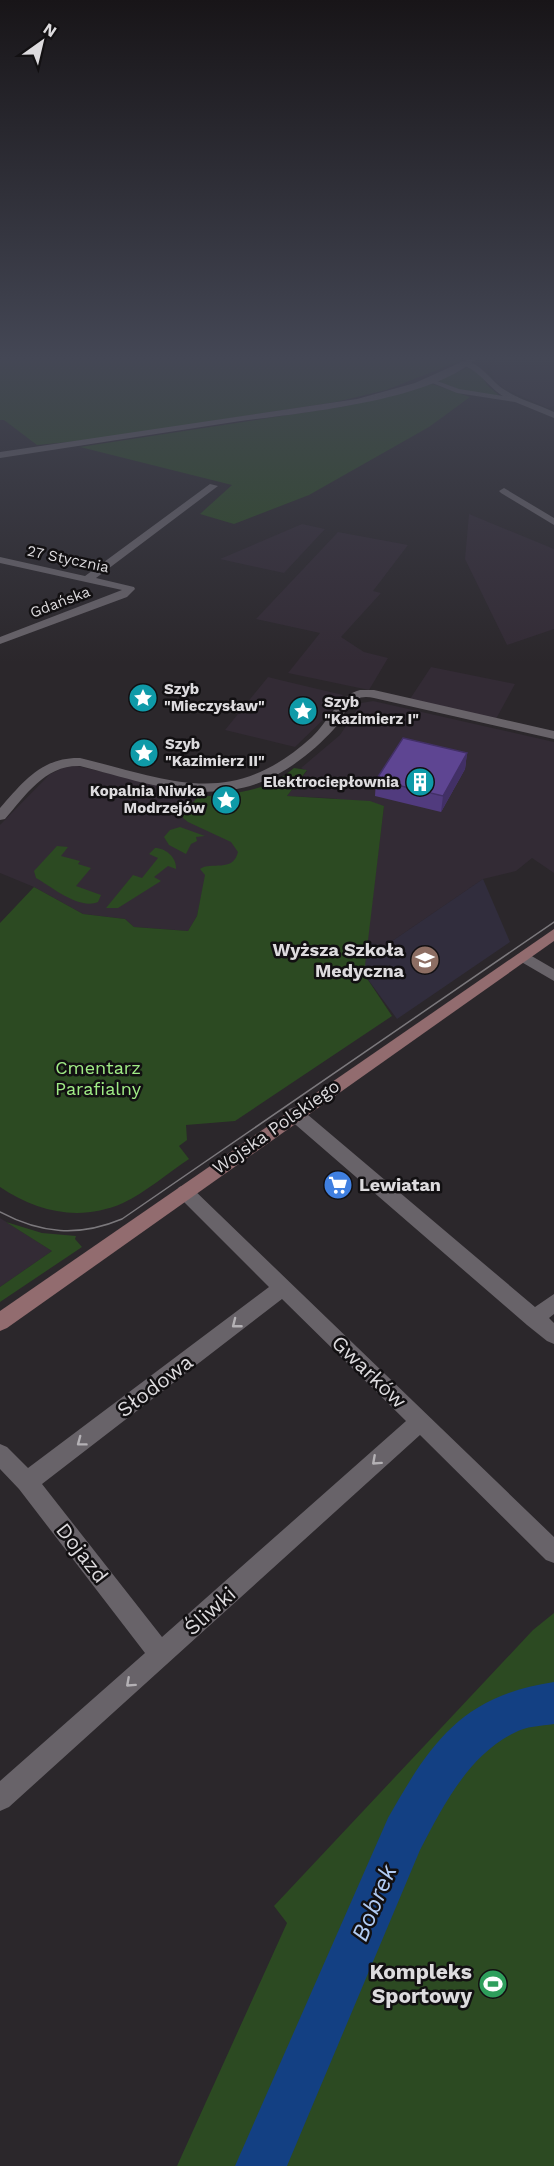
<svg xmlns="http://www.w3.org/2000/svg" width="554" height="2166" viewBox="0 0 554 2166" font-family="'Work Sans',sans-serif">
<rect width="100%" height="100%" fill="#2b272b"/>
<path fill="#332b35" d="M495,360H554V406L548,408L505,389L495,381L490,369Z
M469,514L554,549V629L507,645L465,559Z
M302,524L325,529L284,573L220,559Z
M338,532L408,545L373,591L381,593L341,637L364,652L388,658L369,690L288,673L320,633L256,619Z
M431,667L515,684L496,719L410,699Z
M268,677L280,680L343,695L329,714L295,747L225,730Z
M373,701L554,742V873L532,858L516,871L483,879L385,946L367,942L384,806L330,798L287,796L307,771L301,768L340,735L361,703Z
M77,766L182,790L198,797L224,817L249,855L204,884L197,916L188,931L134,927L125,919L83,914L34,887L0,873V825L50,774L65,767Z
M0,1218L52,1251L0,1287Z"/>
<path fill="#312d3d" d="M483,879L510,942L397,1019L364,974L367,942L385,946Z"/>
<path fill="#2c4a22" d="M0,360H463L386,390L336,402L89,440L37,445L4,420H0Z
M467,368L477,370L488,386L501,397L466,392L440,382L439,379Z
M432,384L470,397L429,427L309,495L234,524L200,514L232,485L80,447L347,406Z
M294,768L307,770L287,796L370,801L384,806L364,974L392,1016L235,1121L186,1125L187,1140L179,1146L189,1159C169,1172 145,1193 123,1203C80,1222 37,1212 0,1187V923L34,887L83,914L125,919L134,927L188,931L197,916L205,875L200,869C211,861 233,873 238,852L231,842L188,822L183,818V813L198,797C233,794 267,792 294,768Z
M180,827L205,836L196,837L197,841L191,844L186,854L169,845L164,837L170,830Z
M57,846L68,847L61,856L80,861L78,864L91,868L76,886L101,895L98,902C79,910 52,887 36,878L34,871Z
M155,848C166,848 177,858 176,869L168,866L154,877L161,881L118,908H106L133,875L142,878L158,858L149,854Z
M6,1222L42,1233L76,1236L75,1239L82,1247L0,1302V1287L52,1251Z
M554,1613V2166H177L287,1923L274,1906L533,1630Z"/>
<g fill="none" stroke-linecap="round" stroke-linejoin="round">
<path fill="#134083" fill-rule="evenodd" d="M554,1682V1724C541,1726 526,1726 514,1733C468,1756 443,1806 420,1850L287,2166H235L388,1818C431,1742 462,1696 554,1682Z"/>
<path fill="#686369" fill-rule="evenodd" d="M462,361C481,361 490,381 505,390C520,400 538,404 554,412V418L515,402L457,393L425,380L429,378L459,389L503,396C488,387 479,370 462,365Z
M210,484L218,486L96,578L134,587L135,589L127,597L0,644V637L122,590L0,563V557L85,576Z
M504,488L554,518V525L501,493L499,491Z
M360,690H374L554,731V739L374,698C368,697 362,696 356,700C346,706 342,720 334,729C313,752 285,774 256,784C198,804 136,780 80,766C45,765 26,795 5,819L0,820V808C23,782 42,757 80,758C174,781 231,810 312,737C328,722 339,695 360,690Z
M523,951L554,969V981L518,960L516,956Z
M295,1107L301,1109L535,1307L554,1294V1314L549,1318L554,1323V1344L547,1341L527,1325L289,1119L287,1114L289,1109Z
M185,1185L191,1187L554,1537V1563L546,1560L420,1435L9,1807L0,1811V1781L145,1653L19,1489L0,1469V1444L7,1447L28,1468L269,1287L179,1197L176,1192L179,1187ZM282,1299L406,1421L162,1637L42,1484Z"/>
<path fill="#686369" fill-rule="evenodd" d="M466,360H475C426,402 299,413 234,422C156,434 78,446 0,458V452L357,399L415,383Z"/>
<path fill="#926c6f" fill-rule="evenodd" d="M554,929V941L7,1328L0,1331V1311Z"/>
<path stroke="#7b787c" stroke-width="1.5" d="M0,1212C41,1234 79,1237 122,1219L554,922"/>
</g>
<path fill="#513b7e" d="M467,753L465,769L441,812L375,796L376,780Z"/>
<path fill="#423066" d="M467,753L465,769L441,812L443,796Z"/>
<path fill="#5e4592" stroke="#423066" stroke-width="1.5" d="M403,738L467,753L443,796L376,780Z"/>
<defs><path id="oneway-chevron" d="M-2-3.5L2.5 0L-2 3.5" fill="none" stroke-width="1.6" stroke-linecap="round" stroke-linejoin="round" transform="scale(1.5)"/></defs>
<g stroke="#b4b1b5">
<use href="#oneway-chevron" transform="translate(236 1324) rotate(142)"/>
<use href="#oneway-chevron" transform="translate(81 1442) rotate(143)"/>
<use href="#oneway-chevron" transform="translate(376 1461) rotate(138)"/>
<use href="#oneway-chevron" transform="translate(130 1683) rotate(138)"/>
</g>
<linearGradient id="sky" x2="0" y2="1"><stop stop-color="#181518"/><stop offset="0.54" stop-color="#444755"/><stop offset="1" stop-color="#444755" stop-opacity="0"/></linearGradient>
<rect width="554" height="663" fill="url(#sky)"/>
<defs>
<g id="sight-disc" transform="scale(1.5)"><circle r="9.5" fill="#0f9aa8" stroke="#121012"/><path d="M0-6L1.8-2.2L6-1.7L2.9 1.2L3.7 5.4L0 3.3L-3.7 5.4L-2.9 1.2L-6-1.7L-1.8-2.2Z" fill="#fff"/></g>
<g id="building-disc" transform="scale(1.5)"><circle r="9.5" fill="#0f9aa8" stroke="#121012"/><path d="M-4-6H4V6H1V3H-1V6H-4ZM-2.5-4.3h1.7v1.8h-1.7ZM.8-4.3h1.7v1.8H.8ZM-2.5-1h1.7V.8h-1.7ZM.8-1h1.7V.8H.8Z" fill="#fff"/></g>
<g id="university-disc" transform="scale(1.5)"><circle r="9.5" fill="#8d6e63" stroke="#121012"/><path d="M0-5L7-2L0 1L-7-2ZM-4 1L0 2.5L4 1V4Q0 6-4 4Z" fill="#fff"/></g>
<g id="supermarket-disc" transform="scale(1.5)"><circle r="9.5" fill="#3f7fe0" stroke="#121012"/><path d="M-6-5.5h2.5l.6 2H6L4.5 2H-2.5L-4.4-4H-6ZM-1.5 3.2a1.3 1.3 0 1 0 .1 0ZM3 3.2a1.3 1.3 0 1 0 .1 0Z" fill="#fff"/></g>
<g id="stadium-disc" transform="scale(1.5)"><circle r="9.5" fill="#2e9e5b" stroke="#121012"/><path d="M0-5a6.5 5 0 1 0 0 10a6.5 5 0 1 0 0-10ZM-3.5-1.8h7v3.6h-7Z" fill="#fff"/></g>
</defs>
<g fill-rule="evenodd">
<use href="#sight-disc" x="143" y="698"/>
<use href="#sight-disc" x="303" y="711"/>
<use href="#sight-disc" x="144" y="753"/>
<use href="#building-disc" x="420" y="782"/>
<use href="#sight-disc" x="226" y="800"/>
<use href="#university-disc" x="425" y="960"/>
<use href="#supermarket-disc" x="338" y="1185"/>
<use href="#stadium-disc" x="493" y="1984"/>
</g>
<g text-anchor="middle" stroke-width="5" stroke-linejoin="round" paint-order="stroke">
<g font-size="15" fill="#dddbde" stroke="#121012">
<text transform="translate(68 559) rotate(12)" y="5">27 Stycznia</text>
<text transform="translate(60 602) rotate(-21)" y="5">Gdańska</text>
</g>
<g font-size="15" font-weight="bold" fill="#dddbde" stroke="#121012" text-anchor="start">
<text x="164" y="694">Szyb<tspan x="164" dy="17">"Mieczysław"</tspan></text>
<text x="324" y="707">Szyb<tspan x="324" dy="17">"Kazimierz I"</tspan></text>
<text x="165" y="749">Szyb<tspan x="165" dy="17">"Kazimierz II"</tspan></text>
<text x="399" y="787" text-anchor="end">Elektrociepłownia</text>
<text x="205" y="796" text-anchor="end">Kopalnia Niwka<tspan x="205" dy="17">Modrzejów</tspan></text>
</g>
<g font-size="18" font-weight="bold" fill="#dddbde" stroke="#121012" text-anchor="end">
<text x="404" y="956">Wyższa Szkoła<tspan x="404" dy="21">Medyczna</tspan></text>
<text x="359" y="1191" text-anchor="start">Lewiatan</text>
</g>
<g font-size="18" fill="#a0ec86" stroke="#121012">
<text x="98" y="1074">Cmentarz<tspan x="98" dy="21">Parafialny</tspan></text>
</g>
<g font-size="18" fill="#dddbde" stroke="#121012">
<text transform="translate(276 1127) rotate(-35)" y="6">Wojska Polskiego</text>
</g>
<g font-size="21" fill="#dddbde" stroke="#121012">
<text transform="translate(369 1372) rotate(44)" y="7">Gwarków</text>
<text transform="translate(155 1386) rotate(-37)" y="7">Słodowa</text>
<text transform="translate(82 1553) rotate(52)" y="7">Dojazd</text>
<text transform="translate(210 1611) rotate(-42)" y="7">Śliwki</text>
</g>
<g font-size="21" font-weight="bold" fill="#dddbde" stroke="#121012" text-anchor="end">
<text x="472" y="1979">Kompleks<tspan x="472" dy="24">Sportowy</tspan></text>
</g>
<g font-size="24" font-style="italic" fill="#b1cbf2" stroke="#121012">
<text transform="translate(374 1903) rotate(-67)" y="8">Bobrek</text>
</g>
</g>
<g transform="translate(42 42) rotate(34)" stroke="#121012" stroke-width="4.5" paint-order="stroke">
<path d="M0-4.5L10 22L0 15L-10 22Z" fill="#dddbde"/>
<text y="-9" font-size="16" font-weight="bold" text-anchor="middle" fill="#dddbde">N</text>
</g>
</svg>
